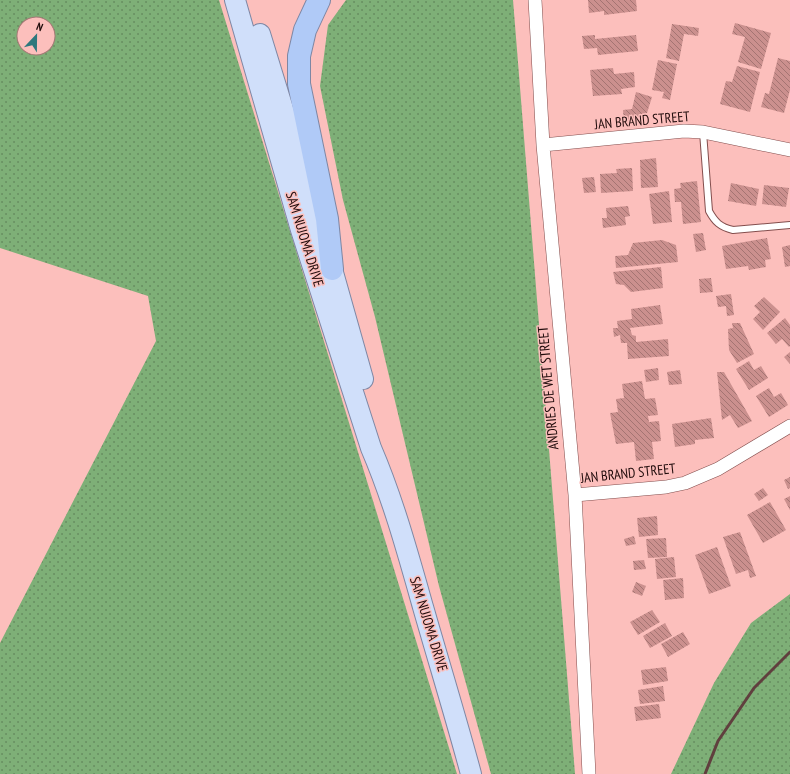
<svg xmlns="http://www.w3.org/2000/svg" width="790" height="774" viewBox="0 0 790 774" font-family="'PT Sans Narrow',sans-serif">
<defs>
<pattern id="grass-dots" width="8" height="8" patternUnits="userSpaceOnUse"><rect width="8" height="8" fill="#7eaf77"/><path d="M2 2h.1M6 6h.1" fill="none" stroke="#678d60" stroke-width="1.8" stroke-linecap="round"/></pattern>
<pattern id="building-back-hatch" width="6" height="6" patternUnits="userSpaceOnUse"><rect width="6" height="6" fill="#cb908e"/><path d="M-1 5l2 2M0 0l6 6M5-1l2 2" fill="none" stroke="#a47472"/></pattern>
</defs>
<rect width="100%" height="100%" fill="#fcbfbc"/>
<path fill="url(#grass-dots)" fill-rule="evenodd" d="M0,0H219L457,774H0V643L156,341L148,296L0,248ZM24,24H48V48H24Z
M346,0H513L575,774H491L439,586L375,317L343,200L320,86L328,25Z
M790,594V774H671L714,683L751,623Z"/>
<path fill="url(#building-back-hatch)" d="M588,0H636L637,11L604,15V11L589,13Z
M735,23L771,33L761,69L738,62L745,37L732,34Z
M672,24L699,28L698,36L684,34L679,61L666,58Z
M595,35V39L636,35L638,51L598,55L597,48L584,49L582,36Z
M778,58L790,61V90L784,113L761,107L765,93L769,94Z
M658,60L677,64L670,100L662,98L664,92L652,90Z
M737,66L760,72L750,112L720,104L726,81L732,82Z
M613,68L614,74L634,72L635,87L621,89L622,94L593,96L590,70Z
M636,92L652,97L647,113L641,114L642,121L624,123L623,110L632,109Z
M656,158L658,187L641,188L640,160Z
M632,168L633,191L601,193L600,174L617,173L616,169Z
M594,177L596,192L584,193L582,178Z
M697,181L701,222L683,224L681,202H675L674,189L681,188L680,183Z
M731,183L759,189L756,206L728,201Z
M764,185L789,188L786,207L762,204Z
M669,191L672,222L653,224L649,194Z
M628,206L630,216L625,217L626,225L603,228L602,218H607L606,208Z
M703,233L706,250L696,252L693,234Z
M767,238L771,259L765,260L766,267L749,270L748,266L726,269L722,246Z
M662,240L676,245L678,262L616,268L615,256L628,255L633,243Z
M790,245V266L785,267L782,247Z
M661,267L663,288L631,292L624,285L616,284L613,272Z
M711,278L713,292L700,293L699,279Z
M731,294L734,315L727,316L726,306L718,307L716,296Z
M764,297L780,312L763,330L753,319L760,312L754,306Z
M660,305L663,324L630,328L632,335L636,336V342L668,339L669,356L628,359L627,343H621L620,335L614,337L613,328H618L617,321L632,319L631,309Z
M785,318L790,325V346L789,347L782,339L776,344L767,333Z
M732,323H740L754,354L737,363L729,350L728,329L733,328Z
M790,352V364L784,357Z
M749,361L754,370L761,366L768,378L749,390L736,369Z
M658,368L659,380L646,382L644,370Z
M680,370L682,384L669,385L667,372Z
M717,372H724L752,421L738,428L730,415L722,420Z
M642,381L645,399L655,398L658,415L648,416L649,422L659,421L661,441L652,442L654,459L636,461L634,442L616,444L610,413L618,412L616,399L624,398L622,384Z
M769,388L774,397L781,393L788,405L769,417L756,396Z
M711,418L714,438L695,440V444L675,447L672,424Z
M790,477V488L788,489L784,480Z
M763,488L768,495L759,501L754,494Z
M790,496V510L784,499Z
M770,502L786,530L763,543L747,515Z
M657,516L658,535L639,537L637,518Z
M740,532L756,576L750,578L748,570L736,574L723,537Z
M634,536L636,544L626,546L624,539Z
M666,538L667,557L648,558L646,539Z
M717,547L731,586L709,594L695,555Z
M674,557L676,577L657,579L655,559Z
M644,560L646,569L634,570L633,561Z
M683,578L684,598L665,600L663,580Z
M636,582L646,586L642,596L632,592Z
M652,610L660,622L638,635L630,622Z
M665,623L672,636L650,648L643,636Z
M683,632L690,644L668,657L661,644Z
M666,667L668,681L643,685L641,670Z
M663,686L665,701L640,704L638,690Z
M659,704L661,718L636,721L634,707Z"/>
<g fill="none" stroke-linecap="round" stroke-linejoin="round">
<g stroke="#834e4d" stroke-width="8">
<path id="lane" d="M703,132L709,211C715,222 720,227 733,230L790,225"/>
</g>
<g stroke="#834e4d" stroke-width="14">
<path id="street" d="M535,0L543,145L575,495L589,774
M543,145L684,131L703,132L790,150
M575,495L666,487L685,483L718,469L790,426"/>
</g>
<g stroke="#7e87a4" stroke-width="22">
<path id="primary" d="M235,0L301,230L371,448C393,499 408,554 423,607C439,663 456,718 471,774
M260,34L332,269L363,379"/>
</g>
<g stroke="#7e87a4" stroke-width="24">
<path id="highway" d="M319,0L305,30L299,56V84L327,219L332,269"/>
</g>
<use href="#lane" stroke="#fff" stroke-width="6"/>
<use href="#street" stroke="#fff" stroke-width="13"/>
<use href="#primary" stroke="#d0dffa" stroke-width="20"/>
<use href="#highway" stroke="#b0caf7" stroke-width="22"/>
<path stroke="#603f3e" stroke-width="3" d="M705,774L718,741L754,688L790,652"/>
</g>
<g text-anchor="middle" stroke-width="3" stroke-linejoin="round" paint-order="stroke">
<g font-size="14" fill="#200b0b" stroke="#fcbfbc">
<text transform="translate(642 120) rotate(-5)" y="5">JAN BRAND STREET</text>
<text transform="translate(305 239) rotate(73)" y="5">SAM NUJOMA DRIVE</text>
<text transform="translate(548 388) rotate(-95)" y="5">ANDRIES DE WET STREET</text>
<text transform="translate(628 473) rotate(-6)" y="5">JAN BRAND STREET</text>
<text transform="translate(429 624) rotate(73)" y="5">SAM NUJOMA DRIVE</text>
</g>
</g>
<g transform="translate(36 36) rotate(22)"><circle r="19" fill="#fcbfbc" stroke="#a47775"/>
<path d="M0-3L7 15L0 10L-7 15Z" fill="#2e787d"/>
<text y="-6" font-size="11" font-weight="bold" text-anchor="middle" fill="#200b0b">N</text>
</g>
</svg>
